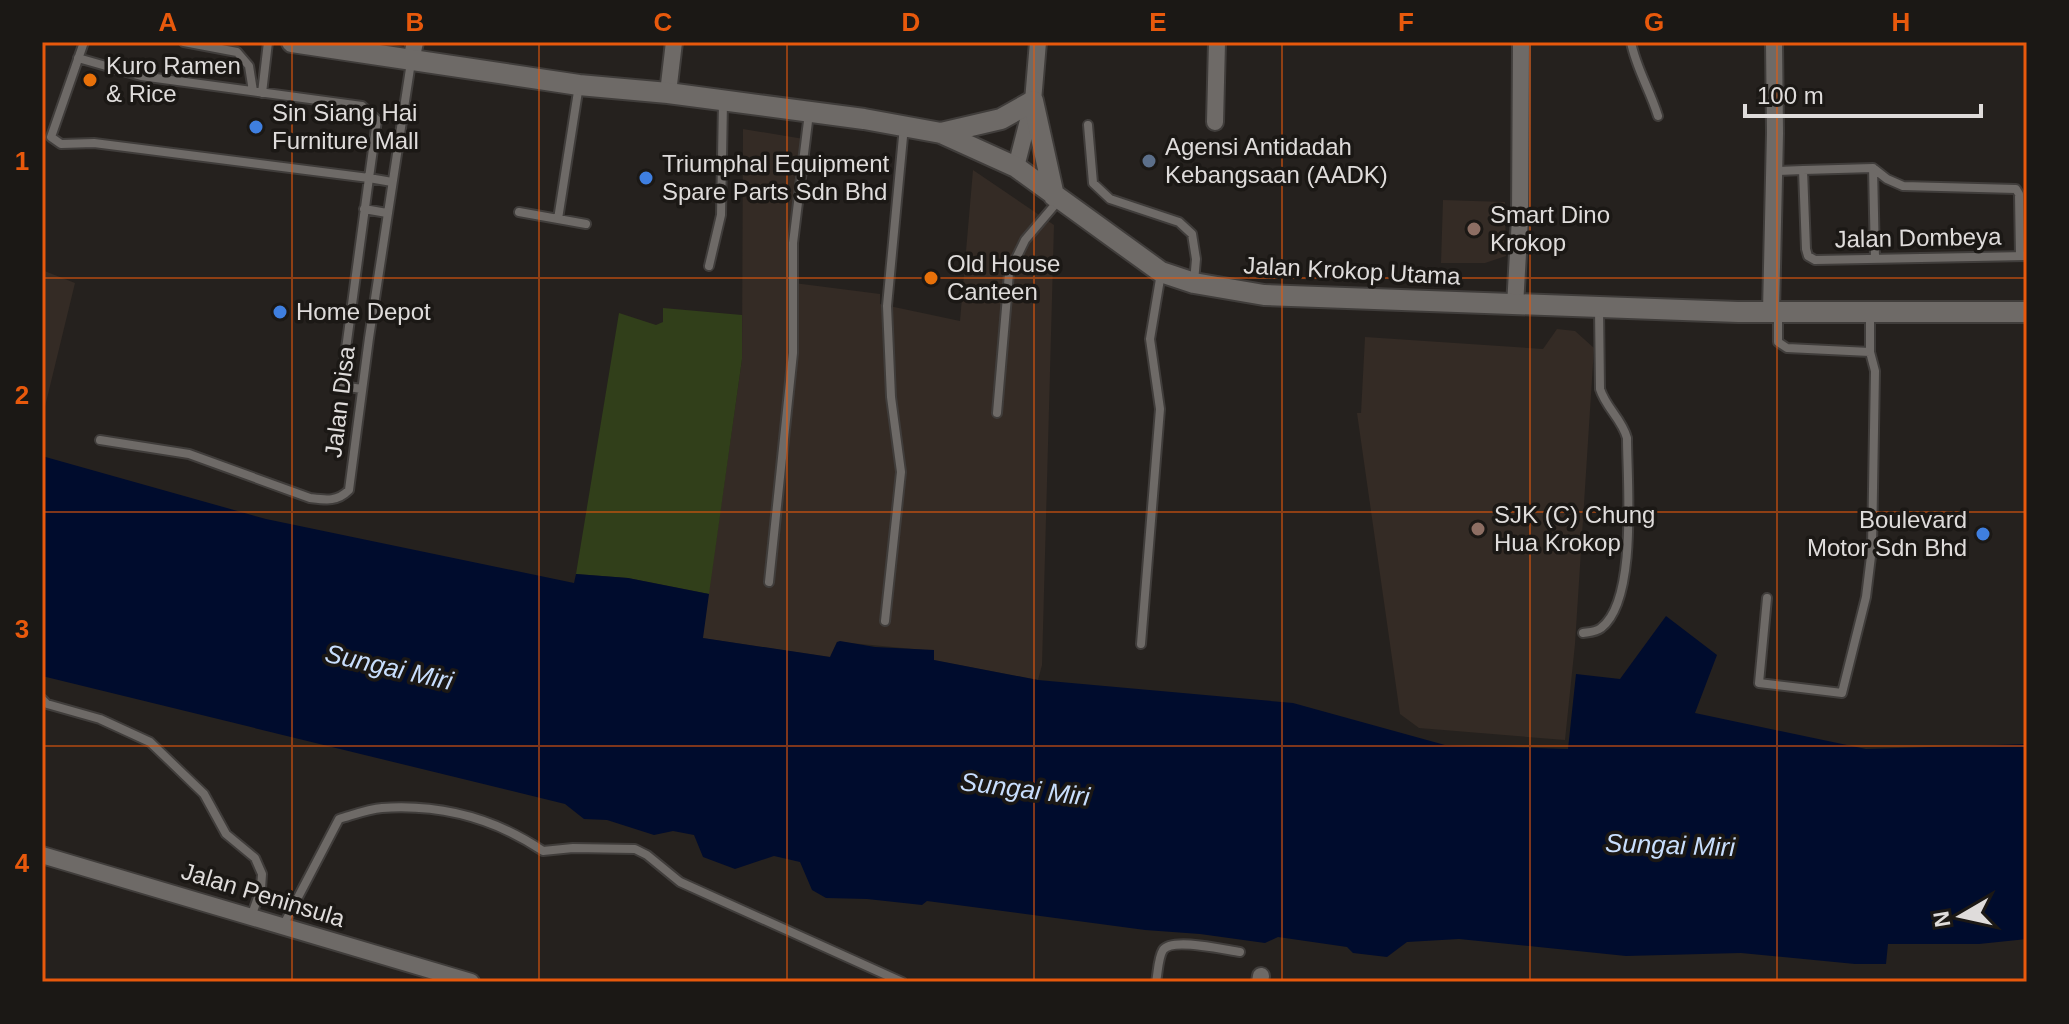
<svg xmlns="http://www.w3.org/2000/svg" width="2069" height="1024" viewBox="0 0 2069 1024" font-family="Helvetica,sans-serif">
<rect width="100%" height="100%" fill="#25211e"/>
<path fill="#342b25" d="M743,129L810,140L794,283L880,294V304L960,321L973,170L1054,225L1042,665L1038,680L933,660L934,651L840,642H837L830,657L702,638L742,359Z
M1443,200L1505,202L1506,256L1485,263H1441Z
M42,270L75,283L42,419Z
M1557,329L1575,331L1594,348L1575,644L1565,740L1419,728L1400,714L1357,413H1361L1365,337L1543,349Z"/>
<path fill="#313f1a" d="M663,308L742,315V359L709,594L628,578L576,574L619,313L656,325L663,322Z"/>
<path fill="#000c2d" d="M42,456L266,519L574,583L576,574L628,578L709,594L703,638L830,657L837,642L840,641L875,647L934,650V660L1038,680L1293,703L1445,745L1568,749L1576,674L1620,679L1666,616L1717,655L1695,713L1866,749L2027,744V939L1979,944H1888L1886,964H1855L1741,953L1626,956L1459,939L1407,942L1387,957L1353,953L1347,947L1278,937L1265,943L1200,934L1145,930L927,901L922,905L867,899L826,898L812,890L800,862L774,856L735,869L703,857L694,835L673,831L654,835L607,820L584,819L565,804L42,676Z"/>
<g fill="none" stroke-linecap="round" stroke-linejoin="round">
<g stroke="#403d3b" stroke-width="12">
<path id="service" d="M84,42L51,137L61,144L94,143L369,178L341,386L362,389
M184,42L237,52L249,66L253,91
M1631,42C1636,68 1650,90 1658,116
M78,58L141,76L362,106L377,120L369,178L392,182
M262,93L268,42
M1088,125L1093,183L1110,199L1179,222L1192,234L1196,259L1194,282
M1873,168L1875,258
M1775,171L1803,170
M364,209L387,213
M519,212L586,224
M558,219L579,85
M2020,256L2019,194L2016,189L1903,186L1887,179L1873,168L1803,170L1806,249L1808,256L1815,260L2027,256
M709,266L721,215L723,101
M1778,313V342L1787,348L1870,352V313
M997,413L1009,273L1025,240L1059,200
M100,440L189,454L310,498C326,500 337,502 349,490L369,338L411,62
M769,582L793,353V243L809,113
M1767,598L1759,683L1842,693L1866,597L1872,548L1875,371L1870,352
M885,621L901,472L891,397L887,306L904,126
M1583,633C1590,632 1596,632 1601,628C1638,600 1627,482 1627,438C1622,419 1606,408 1600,389L1599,309
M1141,644L1160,409L1150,339L1161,273
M42,699L47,704L100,719L150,742L204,794L226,834L255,858L262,874L261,889L251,917
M283,926L339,819C353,815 368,809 382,808C441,804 494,818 543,851L573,848L635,849L647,855L680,882L902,982
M1156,982C1158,973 1158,958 1163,950C1172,937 1225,950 1240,952"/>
</g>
<g stroke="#403d3b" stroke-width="20">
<path id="minor" d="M411,61L415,42
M668,93L674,42
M1215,122L1217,42
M1016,167L1033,101L1038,42
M1515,306L1520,218L1521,42
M1771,312L1775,133L1774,42
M42,855L471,982
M1260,982L1261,976"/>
</g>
<g stroke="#403d3b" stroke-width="24">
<path id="tertiary" d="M292,42L579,85L668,93L864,119L941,133L1016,167L1161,272L1194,283L1264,295L1738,312H2027
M941,133L1001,119L1033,101L1054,196"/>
</g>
<use href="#service" stroke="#6e6a67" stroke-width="8"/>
<use href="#minor" stroke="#6e6a67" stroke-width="16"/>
<use href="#tertiary" stroke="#6e6a67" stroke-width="20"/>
</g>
<path fill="none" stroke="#e8590c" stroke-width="2" stroke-opacity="0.55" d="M292,42V982M539,42V982M787,42V982M1034,42V982M1282,42V982M1530,42V982M1777,42V982M42,278H2027M42,512H2027M42,746H2027"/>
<g fill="#e8710a" stroke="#1b1815" stroke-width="3">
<circle cx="90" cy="80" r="8"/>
<circle cx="931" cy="278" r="8"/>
</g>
<g fill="#3f7fe0" stroke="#1b1815" stroke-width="3">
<circle cx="256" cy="127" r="8"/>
<circle cx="646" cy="178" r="8"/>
<circle cx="280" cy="312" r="8"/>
<circle cx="1983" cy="534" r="8"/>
</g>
<circle fill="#5c6f8a" stroke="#1b1815" stroke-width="3" cx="1149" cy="161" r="8"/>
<g fill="#8d6e63" stroke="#1b1815" stroke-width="3">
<circle cx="1474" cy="229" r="8"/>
<circle cx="1478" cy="529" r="8"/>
</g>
<g text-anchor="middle" stroke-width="7" stroke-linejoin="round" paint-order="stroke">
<g font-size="24" fill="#dfdcdb" stroke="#1b1815" text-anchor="start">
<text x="106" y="74">Kuro Ramen<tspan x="106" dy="28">&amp; Rice</tspan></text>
<text x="272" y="121">Sin Siang Hai<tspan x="272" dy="28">Furniture Mall</tspan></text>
<text x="1165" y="155">Agensi Antidadah<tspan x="1165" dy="28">Kebangsaan (AADK)</tspan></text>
<text x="662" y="172">Triumphal Equipment<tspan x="662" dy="28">Spare Parts Sdn Bhd</tspan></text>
<text x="1490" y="223">Smart Dino<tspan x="1490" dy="28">Krokop</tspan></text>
<text x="947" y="272">Old House<tspan x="947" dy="28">Canteen</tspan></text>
<text x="296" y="320">Home Depot</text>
<text x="1494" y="523">SJK (C) Chung<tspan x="1494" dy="28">Hua Krokop</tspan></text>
<text x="1967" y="528" text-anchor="end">Boulevard<tspan x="1967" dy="28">Motor Sdn Bhd</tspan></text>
</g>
<g font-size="24" fill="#dfdcdb" stroke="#1b1815">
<text transform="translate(1918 238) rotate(-1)" y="8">Jalan Dombeya</text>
<text transform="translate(1352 271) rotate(3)" y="8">Jalan Krokop Utama</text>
<text transform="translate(340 402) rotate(-83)" y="8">Jalan Disa</text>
<text transform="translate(263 895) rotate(17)" y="8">Jalan Peninsula</text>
</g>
<g font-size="26" font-style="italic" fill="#c8defd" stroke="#1b1815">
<text transform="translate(389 667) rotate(13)" y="9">Sungai Miri</text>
<text transform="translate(1025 789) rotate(7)" y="9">Sungai Miri</text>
<text transform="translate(1670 845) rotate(2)" y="9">Sungai Miri</text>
</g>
</g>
<rect width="2069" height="1024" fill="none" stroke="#1b1815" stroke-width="88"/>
<g transform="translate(1961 916) rotate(261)" stroke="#1b1815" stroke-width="6" paint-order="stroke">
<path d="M0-6L14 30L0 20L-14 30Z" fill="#dfdcdb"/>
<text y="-12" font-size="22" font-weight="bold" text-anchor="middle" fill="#dfdcdb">N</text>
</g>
<path d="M1745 104v12h236v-12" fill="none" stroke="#dfdcdb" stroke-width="4"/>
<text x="1757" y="104" font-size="24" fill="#dfdcdb" stroke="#1b1815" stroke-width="6" paint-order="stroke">100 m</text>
<rect x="44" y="44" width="1981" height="936" fill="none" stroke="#e8590c" stroke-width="3"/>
<g font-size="26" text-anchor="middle" font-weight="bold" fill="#e8590c">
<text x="168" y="31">A</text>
<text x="415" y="31">B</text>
<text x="663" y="31">C</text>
<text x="911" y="31">D</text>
<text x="1158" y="31">E</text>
<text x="1406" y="31">F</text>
<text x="1654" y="31">G</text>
<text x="1901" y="31">H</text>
<text x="22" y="170">1</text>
<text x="22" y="404">2</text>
<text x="22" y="638">3</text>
<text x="22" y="872">4</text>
</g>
</svg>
